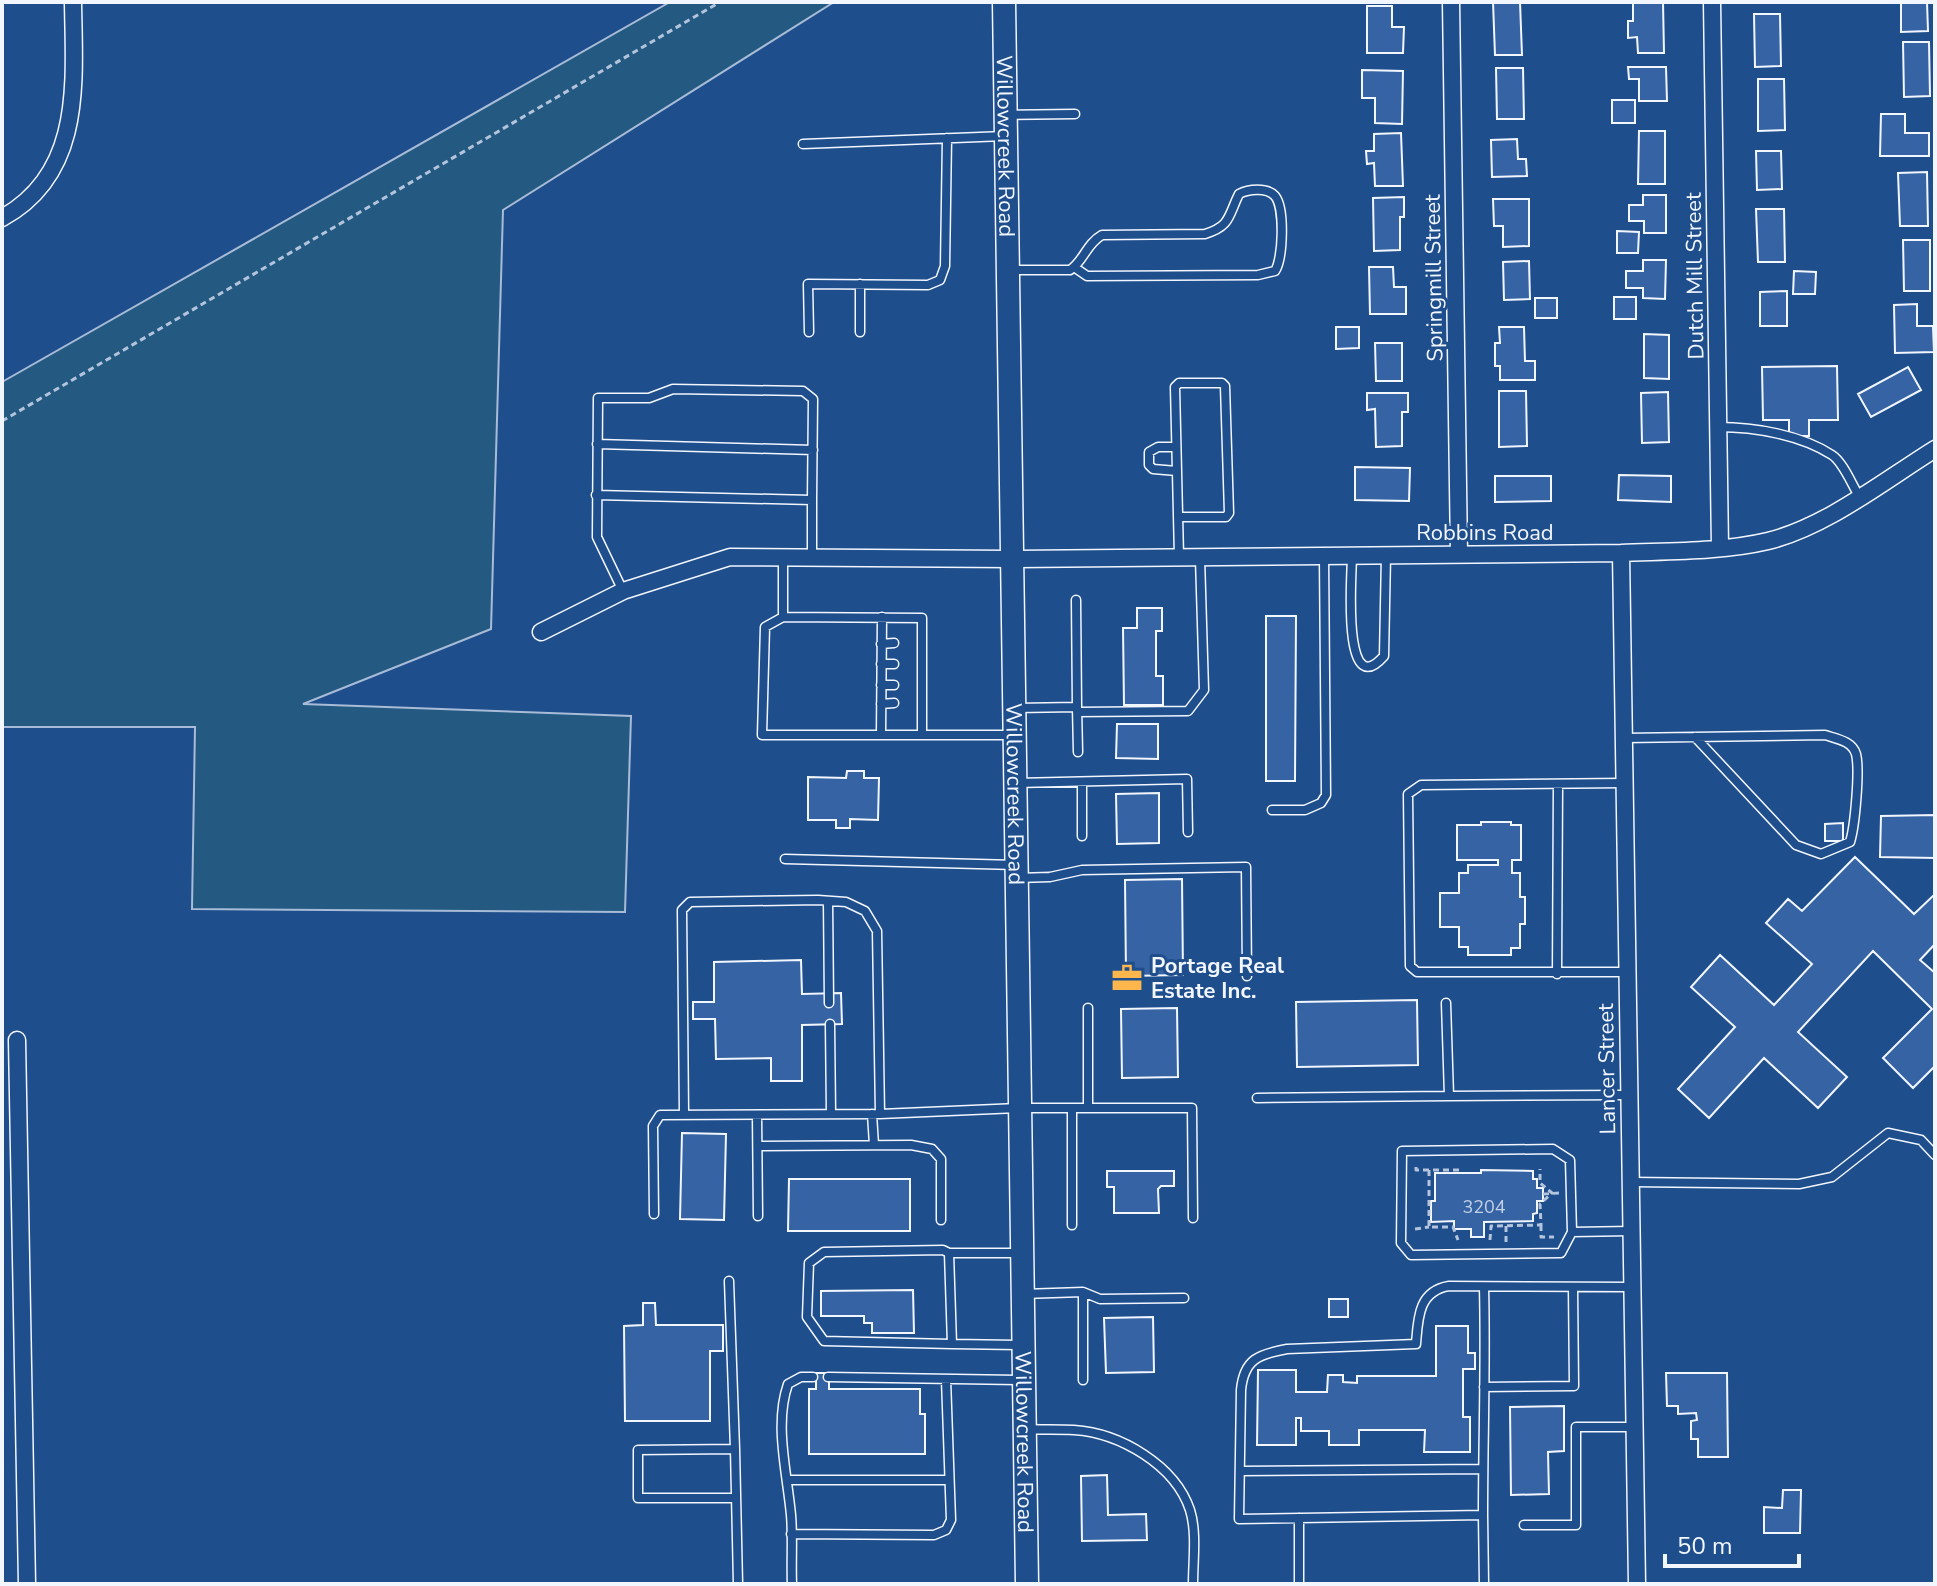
<svg xmlns="http://www.w3.org/2000/svg" width="1937" height="1586" viewBox="0 0 1937 1586" font-family="'Nunito Sans',sans-serif">
<rect width="100%" height="100%" fill="#1f4e8c"/>
<path fill="#245a82" stroke="#a8bbd7" stroke-width="2" d="M670,2H834L503,210L491,629L303,704L631,716L625,912L192,909L195,727H2V382Z"/>
<path fill="#3563a3" stroke="#f2f6ff" stroke-width="2" d="M1493,2H1520L1522,55H1495Z
M1633,2H1663L1664,53H1638L1637,37L1628,38V21H1633Z
M1901,2H1927L1928,31L1901,32Z
M1367,6H1392V27H1404L1403,53H1367Z
M1754,14H1780L1781,66L1755,67Z
M1903,42H1929L1930,96L1904,97Z
M1628,67H1666L1667,101H1639V79H1629Z
M1496,68H1523L1524,119H1497Z
M1362,70L1403,71L1402,124L1375,123V98H1362Z
M1758,79H1784L1785,130L1758,131Z
M1612,100H1635V123H1612Z
M1881,114H1905V133H1929V156H1880Z
M1639,131H1665V184H1638Z
M1401,133L1403,186H1375L1374,163L1367,164L1366,151H1374V134Z
M1517,139L1518,159H1526L1527,176L1492,177L1491,140Z
M1756,151H1781L1782,189L1757,190Z
M1927,172L1928,226H1900L1898,173Z
M1643,195H1666V233H1644V221H1629V205H1643Z
M1404,197V217H1400V250L1374,251L1373,198Z
M1493,199H1529V246L1503,247V226H1494Z
M1756,209H1784L1785,262H1758Z
M1617,231L1639,232L1638,253H1617Z
M1903,240H1930V291H1904Z
M1643,260H1666L1665,299L1643,298V288H1626V271H1643Z
M1529,261L1530,299L1504,300L1503,262Z
M1369,267H1393L1394,287H1406V314H1370Z
M1794,271L1816,272L1815,294H1793Z
M1787,291V326H1760V292Z
M1614,297H1636V319H1614Z
M1535,298H1557V318H1535Z
M1917,304V326H1933L1934,352L1895,353L1894,305Z
M1336,327H1359V348L1336,349Z
M1499,327H1524L1525,361H1535V380H1500V366H1495V343H1500Z
M1644,334L1669,335V379L1644,378Z
M1375,343H1402V381H1376Z
M1837,366L1838,420H1809V436H1789V420H1763L1762,367Z
M1908,367L1921,390L1871,417L1858,394Z
M1499,391H1526L1527,446L1499,447Z
M1668,392L1669,442L1642,443L1641,393Z
M1367,393H1408V412H1402V446L1376,447L1375,409L1367,410Z
M1355,467L1410,468L1409,501L1355,500Z
M1619,475L1671,476V502L1618,500Z
M1495,476H1551V501L1495,502Z
M1137,608H1162V631H1156V676H1163V705H1124L1123,628H1137Z
M1266,616H1296L1295,781H1266Z
M1117,724H1158V759L1116,758Z
M847,771H864V778H879L878,820L850,819V828H836V820H808V777L846,778Z
M1159,793V843L1117,844L1116,794Z
M1935,815V858L1880,857L1881,816Z
M1481,822H1511V825H1521V860H1512V873H1520V897H1525V924H1520V948H1511V955H1468V947H1459V927H1440V893H1459V873H1468V865H1498V860H1457V825H1481Z
M1843,823V841H1825V824Z
M1855,857L1914,914L1935,894V944L1920,960L1935,973V1066L1913,1088L1883,1058L1932,1009L1873,951L1798,1032L1847,1077L1818,1108L1764,1058L1709,1118L1678,1089L1735,1027L1691,987L1720,955L1774,1005L1812,964L1766,923L1788,899L1802,911Z
M1182,879L1183,975L1126,976L1125,880Z
M801,960L802,994L841,993L842,1024L802,1025V1081H771V1058L716,1059L715,1019H693V1002H714V962Z
M1417,1000L1418,1065L1297,1067L1296,1002Z
M1177,1008L1178,1077L1122,1078L1121,1009Z
M682,1133L726,1134L724,1220L680,1219Z
M1481,1170L1533,1171V1179H1537V1188H1543V1201H1537V1213L1533,1214V1221L1484,1222V1237H1471V1229H1454V1221L1431,1222V1201H1435V1173H1481Z
M1107,1171H1174V1186H1161L1158,1189L1159,1213H1114V1187H1107Z
M789,1179H910V1231H788Z
M913,1290L914,1333H872V1323H864V1316H821V1291Z
M1329,1299H1348V1317H1329Z
M643,1303H655L656,1325H723V1351H710V1421H625L624,1326L643,1325Z
M1153,1317L1154,1372L1106,1373L1104,1318Z
M1436,1326H1468V1353H1475V1369H1463V1417H1470V1452H1424L1425,1430H1359V1445H1329V1431H1301V1418H1296V1445H1257L1258,1370H1296V1392H1327L1328,1375H1343V1382L1357,1383V1376H1436Z
M816,1373H829V1389H920V1414H925V1454H809V1389H816Z
M1666,1373H1727L1728,1457H1698V1439H1691V1421L1697,1420L1696,1413L1678,1414V1406H1667Z
M1564,1406V1451L1548,1452L1549,1494L1511,1495L1510,1407Z
M1107,1475L1108,1515L1146,1514L1147,1540L1082,1541L1081,1476Z
M1783,1490H1801L1800,1533H1764V1507L1782,1508Z"/>
<g fill="none" stroke-linecap="round" stroke-linejoin="round">
<g stroke="#f2f6ff" stroke-width="11">
<path id="lane" d="M1006,115L1075,114
M803,144L1005,136
M1009,270H1070C1084,261 1086,244 1102,235L1205,234C1231,226 1228,216 1239,194C1248,189 1267,187 1275,196C1285,208 1283,259 1275,271L1258,275L1087,276L1074,267
M860,284V332
M809,332L808,284L928,285L940,280L945,266L947,138
M1718,427C1755,427 1801,435 1832,455C1843,462 1852,485 1859,496
M597,444L813,450
M1176,447H1158L1149,452V465L1153,469L1177,471
M596,495L812,500L813,399L803,391L673,389L649,398H598L597,537L623,591
M812,500V557
M1178,517H1226L1229,513L1225,386L1222,383H1179L1175,387L1179,557
M1352,556C1352,571 1341,705 1384,656L1386,555
M783,558V617L922,618V735H1012
M783,617L765,627L762,735H922
M881,644L894,643
M881,664H894
M881,685H894
M881,704L894,703
M1077,707L1078,752
M1014,708L1077,707L1076,600
M1077,712L1188,711L1204,690L1200,558
M881,735L882,617
M1625,738L1825,735C1837,739 1852,741 1856,754C1860,770 1855,826 1850,842L1821,854L1796,845L1695,737
M1082,782V836
M1015,783L1187,779L1188,832
M1624,783L1421,785L1408,794L1410,966L1417,972H1626
M1272,810H1305L1321,803L1326,795L1324,556
M785,859L1016,865
M1017,878L1050,877L1082,870L1246,867L1247,976
M828,901L829,1003
M1557,974L1558,784
M1446,1003L1449,1096L1628,1095
M1088,1008V1108
M830,1024L831,1114
M1257,1098L1449,1096
M684,1114L682,910L690,902L818,900L846,902L865,911L877,931L880,1114
M872,1114L874,1145
M757,1115L758,1216
M758,1146L911,1145L932,1149L941,1159V1220
M1631,1182L1799,1184L1832,1177L1888,1133L1921,1140L1935,1155
M654,1214L653,1126L660,1115L880,1114L1020,1108H1192L1193,1218
M1072,1225V1108
M1572,1232L1561,1253L1411,1255L1401,1243L1402,1151L1553,1149L1570,1160L1572,1232L1631,1231
M949,1253L943,1250L824,1252L809,1263L807,1317L824,1341L952,1344
M1021,1253H949L952,1344L1023,1345
M729,1281L735,1449
M1484,1287C1486,1363 1483,1438 1483,1515L1239,1519L1241,1390C1244,1359 1259,1354 1287,1349L1416,1344C1418,1319 1418,1291 1449,1286L1632,1287
M1083,1292V1380
M1023,1294L1083,1292L1100,1299L1184,1298
M828,1377L1024,1380
M1484,1387L1574,1386L1573,1287
M1025,1429C1041,1430 1058,1429 1074,1430C1120,1433 1175,1465 1190,1510C1197,1532 1193,1561 1193,1584
M1240,1471L1483,1469
M787,1480H949
M736,1498H638V1450L735,1449L738,1584
M1483,1515L1484,1584
M1299,1518V1584
M1524,1525H1576V1427H1634
M791,1534L934,1535L946,1530L951,1520L946,1379
M792,1584C791,1561 793,1537 791,1515C787,1472 774,1424 788,1384L801,1377H813"/>
</g>
<g stroke="#f2f6ff" stroke-width="19">
<path id="street" d="M1451,2L1459,554
M1712,2L1720,548
M2,218C84,173 74,81 73,2
M1621,553L1637,1584
M541,632L623,591L730,557L1011,559L1621,553C1670,551 1721,552 1768,541C1826,527 1885,480 1935,449
M17,1040L27,1584"/>
</g>
<g stroke="#f2f6ff" stroke-width="25">
<g id="secondary">
<path id="s1" d="M1004,2L1027,1584"/>
</g>
</g>
<path stroke="#b3c4dc" stroke-width="3" stroke-dasharray="6 4" stroke-linecap="butt" d="M2,421L720,2
M1416,1167V1170H1461
M1429,1170V1227H1453L1458,1240
M1543,1194L1559,1193
M1541,1225V1237H1554
M1506,1226V1242
M1415,1229L1429,1227
M1490,1240L1491,1226L1541,1225L1540,1204L1552,1193L1540,1183V1169"/>
<use href="#lane" stroke="#1f4e8c" stroke-width="8"/>
<use href="#street" stroke="#1f4e8c" stroke-width="16"/>
<use href="#secondary" stroke="#1f4e8c" stroke-width="22"/>
</g>
<defs>
<g id="office-bare" transform="scale(2.4)"><path d="M-6-3h4V-5.5h4V-3h4V5H-6ZM-1-4.5V-3h2v-1.5ZM-6 0V1H6V0Z" fill="#ffb74d" stroke="#1f4e8c" stroke-width="2.5" paint-order="stroke"/></g>
</defs>
<g fill-rule="evenodd">
<use href="#office-bare" x="1127" y="978"/>
</g>
<g text-anchor="middle" stroke-width="6" stroke-linejoin="round" paint-order="stroke">
<g font-size="18" fill="#c3d1e8">
<text x="1484" y="1213">3204</text>
</g>
<g font-size="22" fill="#f2f6ff" stroke="#1f4e8c">
<text dy="8" stroke="none"><textPath href="#s1" startOffset="144">Willowcreek Road</textPath></text>
<text transform="translate(1694 276) rotate(-91)" y="8">Dutch Mill Street</text>
<text transform="translate(1433 278) rotate(-91)" y="8">Springmill Street</text>
<text x="1485" y="540">Robbins Road</text>
<text dy="8" stroke="none"><textPath href="#s1" startOffset="792">Willowcreek Road</textPath></text>
<text transform="translate(1606 1069) rotate(-91)" y="8">Lancer Street</text>
<text dy="8" stroke="none"><textPath href="#s1" startOffset="1440">Willowcreek Road</textPath></text>
</g>
<g font-size="22" font-weight="bold" fill="#f2f6ff" stroke="#1f4e8c" text-anchor="start">
<text x="1151" y="973">Portage Real<tspan x="1151" dy="25">Estate Inc.</tspan></text>
</g>
</g>
<rect width="1937" height="1586" fill="none" stroke="#f2f6ff" stroke-width="8"/>
<path d="M1665 1554v12h134v-12" fill="none" stroke="#f2f6ff" stroke-width="4"/>
<text x="1677" y="1554" font-size="24" fill="#f2f6ff" stroke="#1f4e8c" stroke-width="6" paint-order="stroke">50 m</text>
</svg>
